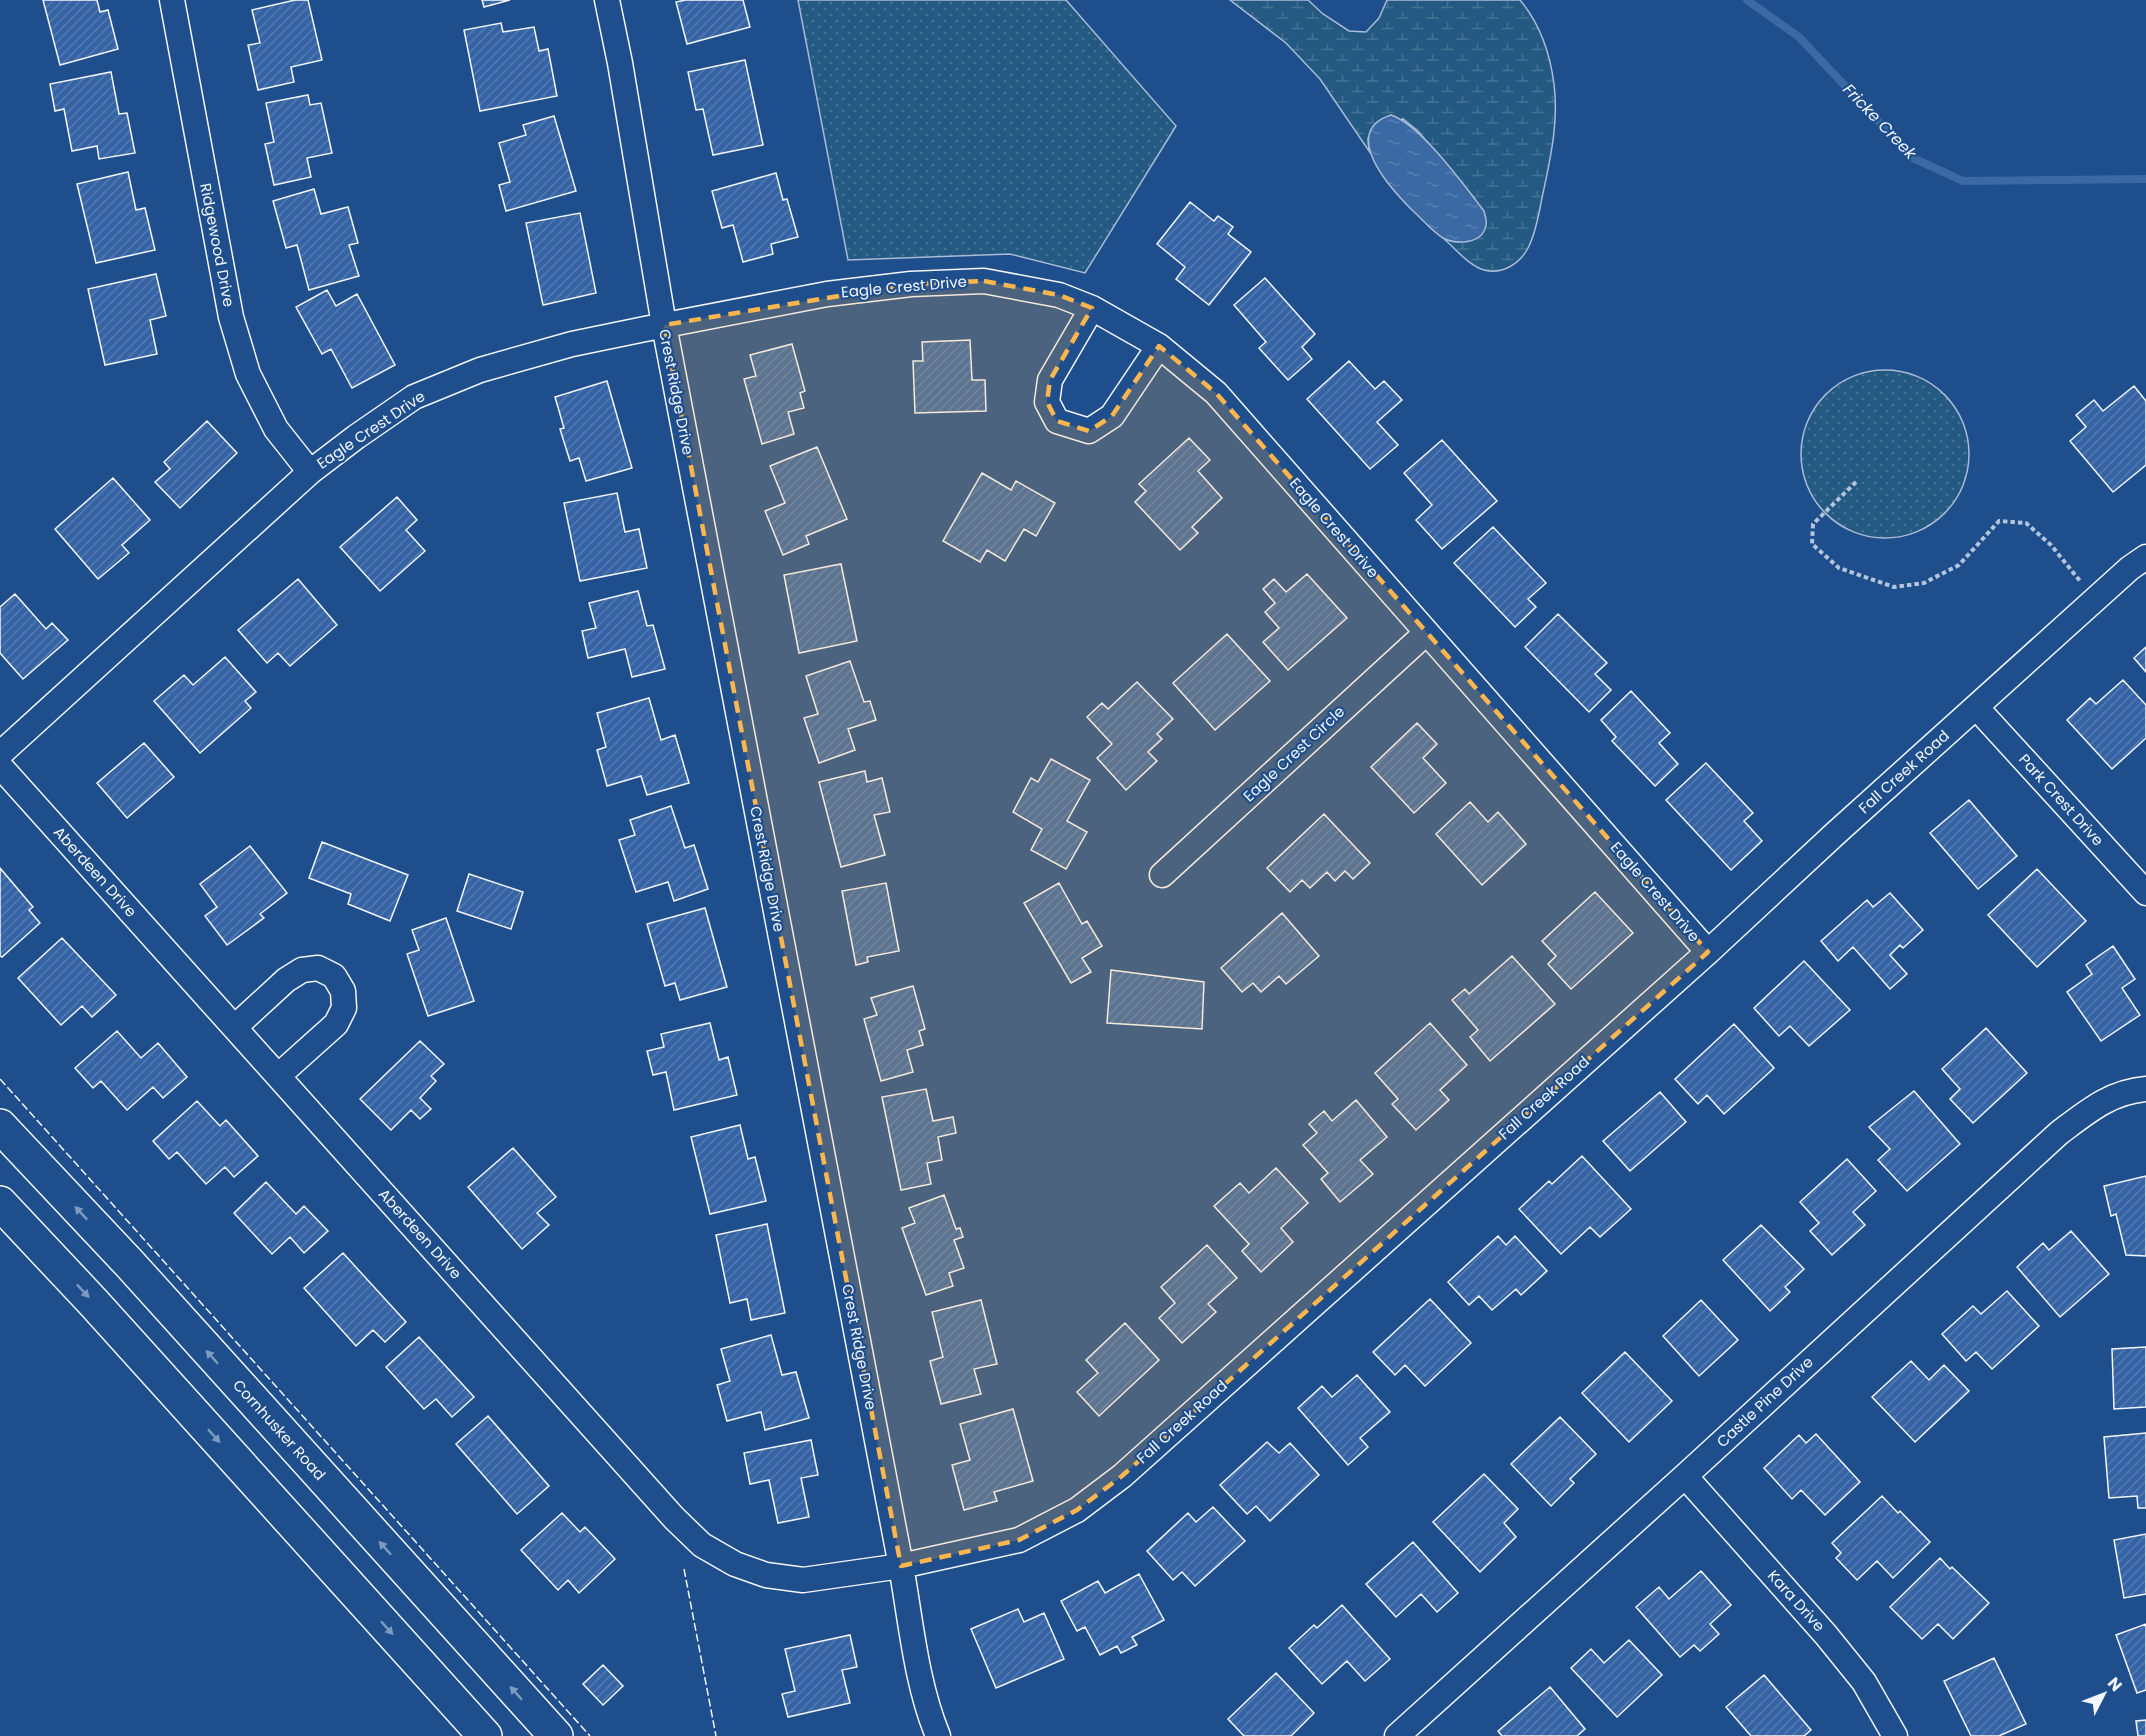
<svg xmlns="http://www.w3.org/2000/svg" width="2146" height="1736" viewBox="0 0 2146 1736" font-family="Poppins,sans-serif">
<defs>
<pattern id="green-dots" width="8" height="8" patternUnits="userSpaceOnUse" patternTransform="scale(1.5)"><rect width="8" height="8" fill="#245a82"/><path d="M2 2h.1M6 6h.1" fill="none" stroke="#447295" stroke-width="1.8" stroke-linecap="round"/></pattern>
<pattern id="wetland-marsh" width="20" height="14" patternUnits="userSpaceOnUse" patternTransform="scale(1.5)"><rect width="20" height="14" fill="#245a82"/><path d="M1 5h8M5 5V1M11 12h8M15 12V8" fill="none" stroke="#447295"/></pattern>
<pattern id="water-ripples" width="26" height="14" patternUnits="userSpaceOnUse" patternTransform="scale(1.5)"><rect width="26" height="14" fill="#3b69a3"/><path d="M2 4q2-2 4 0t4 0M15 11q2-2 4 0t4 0" fill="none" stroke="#587fb1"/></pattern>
<pattern id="building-hatch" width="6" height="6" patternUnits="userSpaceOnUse" patternTransform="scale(1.5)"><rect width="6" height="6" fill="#3563a3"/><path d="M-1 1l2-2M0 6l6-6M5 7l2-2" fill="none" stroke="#537ab1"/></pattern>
</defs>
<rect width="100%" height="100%" fill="#1f4e8c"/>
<path fill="url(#green-dots)" stroke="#a8bbd7" stroke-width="1.5" d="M798,0H1066L1176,126L1085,273L1010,254L848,260Z
M1801 454a84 84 0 1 1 168 0a84 84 0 1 1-168 0Z"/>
<path fill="url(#wetland-marsh)" stroke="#a8bbd7" stroke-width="1.5" d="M1230,0H1308L1323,14L1349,31L1366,32L1379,18L1387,0H1520C1540,24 1550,53 1554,84C1559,123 1550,160 1542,198C1539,213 1536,232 1529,246C1521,263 1503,275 1484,270C1469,266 1455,248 1444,239L1460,242L1475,199L1418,131L1403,119L1368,138L1369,151L1320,79L1286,43Z"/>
<path fill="url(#water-ripples)" stroke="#a8bbd7" stroke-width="1.5" d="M1391,115C1421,125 1464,185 1484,211C1485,215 1487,221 1486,225C1483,244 1457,245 1443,238C1432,231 1422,219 1412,210C1390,188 1339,132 1391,115Z"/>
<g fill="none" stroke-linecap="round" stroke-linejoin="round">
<path stroke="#3b69a3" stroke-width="8" d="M1747,0L1799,37L1913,158L1963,181L2146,179"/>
</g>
<path fill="url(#building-hatch)" stroke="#f2f6ff" stroke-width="1.5" d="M43,0H97L100,12L108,10L118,49L60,65Z
M295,0H308L322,60L291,67L294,82L258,90L248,45L260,43L252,10Z
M482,0H510L484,7Z
M685,0H743L750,27L687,44L676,2Z
M501,23L503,32L534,27L539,51L548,49L557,96L480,111L464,30Z
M745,60L763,145L713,155L703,109L696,110L688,72Z
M111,72L119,114L127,113L135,153L99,159L97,146L72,151L64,109L55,111L50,84Z
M308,95L310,105L321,103L332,153L307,158L311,177L274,185L265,144L274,142L266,103Z
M554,116L576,191L506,211L499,185L510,182L499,143L526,135L523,125Z
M128,172L136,210L145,208L155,250L96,263L77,184Z
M776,173L783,200L787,199L798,237L771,244L773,254L743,262L733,225L722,228L712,191Z
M314,189L321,214L348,207L358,243L349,245L359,276L309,290L297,245L286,248L273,201Z
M1190,202L1214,221L1218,216L1233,227L1228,234L1251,252L1209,305L1176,279L1185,267L1157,244Z
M580,213L596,293L543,305L526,223Z
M156,274L166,316L150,320L157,354L105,365L88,289Z
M1265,278L1315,334L1302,347L1312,359L1288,380L1259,348L1266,342L1234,305Z
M327,290L336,306L357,294L395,365L352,388L331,349L322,354L296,307Z
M970,340L972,380H985L986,411L915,413L913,361H923L922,342Z
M792,344L805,391L800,393L804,408L788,412L794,434L762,444L744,379L756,376L750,355Z
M1349,361L1375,389L1384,381L1402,400L1377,422L1398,445L1370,469L1307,399Z
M607,381L632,468L586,481L579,458L570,461L560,429L564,428L555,397Z
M2134,386L2146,401V465L2113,492L2070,441L2086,427L2076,415L2094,400L2103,411Z
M207,421L237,453L180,508L155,482L170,469L164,462Z
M1189,438L1210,460L1198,471L1222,498L1192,527L1198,533L1180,550L1135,502L1146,491L1139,484Z
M1442,440L1497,501L1442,549L1416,520L1432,505L1404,473Z
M817,447L847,519L806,536L809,544L783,555L765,511L785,503L770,466Z
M982,473L1011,490L1016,481L1055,503L1036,536L1024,529L1005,561L987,550L980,562L943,541Z
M113,478L150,520L122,545L129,553L98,579L55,529Z
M617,493L625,532L639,529L647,568L580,581L564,503Z
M397,497L417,520L406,530L425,551L380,591L340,547Z
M1493,527L1546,583L1528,599L1536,607L1515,627L1454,563Z
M841,564L857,641L799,653L784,575Z
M1307,574L1347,618L1288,670L1263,642L1279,628L1265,612L1275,603L1263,589L1274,579L1286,592Z
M298,579L337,625L290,666L278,653L267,663L238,630Z
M638,591L647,626L653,625L665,669L632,677L625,649L588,658L582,631L596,628L589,603Z
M15,594L46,629L52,623L68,640L23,679L0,653V607Z
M1558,614L1607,663L1595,674L1611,690L1589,712L1525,647Z
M1227,634L1270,681L1215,730L1173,683Z
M2146,647V672L2134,658Z
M225,657L256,692L245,701L251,708L200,753L154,701L184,675L193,685Z
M850,661L864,702L870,701L876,720L848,729L855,750L819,763L804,718L818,714L806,676Z
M2123,680L2146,705V738L2112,769L2067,720L2090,698L2096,704Z
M1137,682L1173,719L1157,734L1162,739L1148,752L1157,761L1126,790L1097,758L1112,744L1087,717L1102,703L1108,709Z
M1631,691L1670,733L1659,743L1678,764L1655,786L1612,741L1616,737L1601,720Z
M649,698L661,740L675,735L689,783L647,795L641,776L607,786L597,750L606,747L597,713Z
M1417,723L1437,744L1423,758L1446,783L1414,813L1371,767Z
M144,743L174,777L127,818L97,783Z
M1051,759L1090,780L1067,821L1087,832L1066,869L1031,850L1042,829L1013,812L1031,778L1038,782Z
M1706,763L1753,813L1744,821L1762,841L1731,870L1666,800Z
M865,771L867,782L882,778L890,812L874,815L885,855L841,867L819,782Z
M1969,800L2017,856L1978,889L1930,833Z
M1470,802L1488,822L1498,812L1526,844L1482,885L1436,834Z
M671,806L685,848L694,845L708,889L674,901L668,882L636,892L619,840L635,835L630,820Z
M1324,814L1370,863L1353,879L1345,871L1335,881L1327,872L1310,888L1302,880L1290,892L1267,868Z
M322,842L408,875L390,921L348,904L351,894L309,878Z
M250,846L287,893L260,914L264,918L227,945L205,916L217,907L200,884Z
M0,868L33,907L29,910L40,923L2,957L0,956Z
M2037,869L2086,921L2037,967L1988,915Z
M469,874L523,892L511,929L457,911Z
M886,883L899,951L867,957L868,962L856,965L842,891Z
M1059,883L1082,924L1087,921L1102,946L1082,958L1091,972L1071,983L1024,903Z
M1595,892L1633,933L1571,989L1548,964L1556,956L1542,941Z
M1890,893L1923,930L1903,948L1900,945L1890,955L1907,974L1890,989L1853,947L1838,961L1821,941L1867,900L1873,907Z
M705,908L727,987L680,1000L675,983L665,986L647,924Z
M1282,913L1319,956L1286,984L1279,976L1261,992L1253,983L1242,992L1221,968Z
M446,918L474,1001L428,1016L407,954L419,950L412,930Z
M62,938L116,995L92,1017L82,1006L61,1025L18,978Z
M2113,946L2135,979L2122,988L2140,1015L2101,1041L2067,992L2092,974L2086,965Z
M1512,956L1555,1004L1490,1061L1470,1037L1478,1030L1452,1000L1465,989L1469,994Z
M1804,961L1850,1010L1809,1046L1790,1026L1779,1036L1754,1008Z
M1111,970L1204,982L1202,1029L1107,1023Z
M913,986L925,1029L919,1031L923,1045L907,1050L913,1072L881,1081L864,1019L877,1015L871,998Z
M710,1023L719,1060L728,1057L737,1095L674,1110L666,1072L653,1075L647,1051L664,1047L661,1034Z
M1430,1023L1467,1065L1440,1090L1449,1100L1416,1130L1392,1104L1398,1099L1375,1073Z
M1734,1024L1774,1068L1724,1114L1707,1095L1698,1104L1675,1079Z
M1986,1028L2027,1073L1973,1123L1950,1099L1960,1089L1942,1069Z
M117,1031L141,1058L158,1043L187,1077L163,1098L153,1087L127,1110L101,1081L93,1088L75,1068Z
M420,1041L444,1064L431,1076L436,1081L420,1098L431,1109L420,1119L411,1110L391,1130L360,1099Z
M926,1089L933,1121L953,1117L956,1133L938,1137L942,1160L927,1163L931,1184L901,1190L882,1097Z
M1914,1091L1960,1144L1907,1191L1878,1160L1890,1149L1869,1127Z
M1660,1092L1686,1122L1630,1171L1603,1141Z
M1356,1100L1387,1137L1360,1160L1373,1174L1340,1202L1321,1179L1328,1173L1303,1145L1317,1133L1309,1124L1324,1111L1332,1121Z
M197,1101L220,1126L226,1120L258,1156L234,1177L225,1167L206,1184L177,1152L169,1159L153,1141Z
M740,1125L748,1159L755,1157L766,1201L710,1214L691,1137Z
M513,1148L556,1197L537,1213L549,1225L522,1249L468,1187Z
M1582,1156L1631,1209L1600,1237L1590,1227L1561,1254L1519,1209L1549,1181L1552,1184Z
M1847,1159L1876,1191L1853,1212L1865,1225L1832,1255L1810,1231L1819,1223L1800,1202Z
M1276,1168L1308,1203L1281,1228L1293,1242L1261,1272L1242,1251L1249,1244L1214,1206L1240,1183L1249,1193Z
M2146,1176V1256L2126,1255L2116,1214L2111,1216L2104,1186Z
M266,1182L296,1214L304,1206L328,1231L304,1253L290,1237L272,1254L234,1213Z
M944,1195L956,1229L960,1228L963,1237L954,1240L964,1268L949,1273L953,1286L926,1295L902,1228L915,1223L909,1208Z
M767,1224L785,1313L751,1320L747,1299L730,1303L716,1235Z
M1761,1225L1804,1269L1785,1287L1790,1292L1770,1311L1723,1260Z
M2071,1231L2109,1274L2060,1317L2017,1267L2043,1243L2049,1250Z
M1498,1236L1506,1245L1515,1236L1547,1271L1521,1295L1516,1289L1492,1310L1479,1296L1469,1305L1448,1282Z
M1207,1245L1237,1278L1208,1304L1216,1312L1182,1343L1159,1318L1175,1303L1161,1287Z
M343,1253L406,1322L385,1342L373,1330L356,1346L304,1288Z
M2007,1291L2039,1326L1992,1369L1976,1352L1966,1361L1942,1334L1973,1306L1981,1314Z
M1430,1299L1471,1343L1425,1386L1405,1365L1395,1375L1373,1352Z
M981,1300L997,1364L974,1369L981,1394L941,1404L930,1361L943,1357L932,1312Z
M1701,1300L1738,1340L1699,1376L1663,1336Z
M1125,1323L1159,1360L1099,1416L1077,1392L1098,1373L1086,1360Z
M771,1335L782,1375L796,1372L809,1418L765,1430L761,1412L727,1421L717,1385L730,1381L721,1349Z
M419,1337L474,1397L452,1417L436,1399L424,1409L386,1367Z
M2146,1347V1407L2114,1409L2112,1349Z
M1625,1352L1672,1401L1629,1442L1582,1393Z
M1911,1361L1929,1380L1944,1365L1969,1391L1915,1442L1872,1397Z
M1357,1375L1390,1412L1360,1438L1368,1447L1348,1465L1298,1408L1322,1386L1332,1397Z
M1013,1409L1033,1481L994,1492L997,1501L964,1510L952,1465L970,1460L960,1424Z
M488,1416L549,1486L517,1514L456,1444Z
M1560,1417L1596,1454L1570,1479L1574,1483L1551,1506L1511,1464Z
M2146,1433V1508H2138L2137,1496L2109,1498L2104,1437Z
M1816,1434L1860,1482L1825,1515L1801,1490L1792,1499L1764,1468L1799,1435L1806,1443Z
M811,1440L818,1475L801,1478L809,1517L778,1523L769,1480L750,1484L744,1453Z
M1267,1442L1279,1453L1290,1443L1319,1475L1270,1521L1256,1506L1247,1514L1220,1485Z
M1484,1474L1518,1509L1504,1523L1516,1537L1480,1572L1433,1522Z
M1882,1496L1898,1513L1900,1511L1930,1542L1893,1578L1877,1561L1857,1580L1836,1558L1841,1553L1832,1543Z
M1213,1507L1245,1541L1195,1586L1182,1572L1173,1580L1147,1551L1188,1513L1196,1522Z
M562,1513L580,1532L585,1527L615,1559L579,1593L568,1580L558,1590L521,1550Z
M2146,1534V1594L2124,1598L2114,1540Z
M1413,1542L1458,1593L1437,1612L1421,1594L1396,1617L1366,1584Z
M1940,1558L1950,1569L1952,1567L1989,1603L1953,1639L1938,1624L1922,1639L1890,1607Z
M1701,1571L1731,1605L1710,1624L1719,1634L1700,1651L1694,1645L1680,1657L1636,1607L1659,1587L1669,1599Z
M1139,1574L1164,1620L1132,1637L1137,1645L1121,1653L1117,1646L1100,1655L1085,1627L1077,1631L1061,1601L1098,1581L1105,1593Z
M1342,1605L1390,1659L1365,1681L1347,1661L1322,1684L1289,1648L1314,1625L1317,1628Z
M1018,1609L1024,1622L1044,1613L1064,1659L996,1688L971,1629Z
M2146,1624V1690L2137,1693L2116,1635Z
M850,1635L857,1667L842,1670L850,1703L788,1717L782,1694L795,1691L785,1649Z
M1629,1640L1662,1675L1617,1717L1571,1668L1591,1649L1604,1663Z
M1994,1658L2026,1724L1999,1736H1971L1944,1681Z
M603,1665L623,1686L603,1705L583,1684Z
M1276,1673L1314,1713L1291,1736H1244L1228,1719Z
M1764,1675L1811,1730L1804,1736H1751L1726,1707Z
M1550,1687L1585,1729L1577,1736H1502L1498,1731Z
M2146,1720V1736H2138L2136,1721Z"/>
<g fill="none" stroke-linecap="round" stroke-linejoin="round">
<g stroke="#f2f6ff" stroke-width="27">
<path id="street" d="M172,0L231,317L248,374L276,429L310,472
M607,0L620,63L664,325L901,1566C911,1622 916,1683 938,1736
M1092,308L1050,380L1047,402L1057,421L1089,431L1112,416L1159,346
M1976,707L2146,893
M0,754L310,472L356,437L414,397L480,370L572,344L645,329L827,294L911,284L984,281L1059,295L1092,308L1159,346L1216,393L1708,952
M0,766L674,1518L702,1545L735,1564L766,1575L803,1580L901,1566L1019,1540L1077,1510L1122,1476L1708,952L1836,833L2130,568L2146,557
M1162,875L1426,633
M235,1027L286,980L302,970L318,968L334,976L343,991L344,1008L336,1024L278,1076
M1685,1476L1826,1635L1864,1682L1895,1736
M1397,1736L1685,1476L2059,1133C2087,1112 2110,1092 2146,1089"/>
</g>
<g stroke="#f2f6ff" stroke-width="36">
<path id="primary" d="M0,1126L129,1263L556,1736
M0,1203L93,1302L485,1736"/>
</g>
<path stroke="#b3c4dc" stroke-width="4" stroke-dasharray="4.5 3" stroke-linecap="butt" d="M1856,482L1813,524L1812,544L1839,568L1894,587L1924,583L1959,565L1999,521L2026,523L2051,545L2080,581"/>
<use href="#street" stroke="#1f4e8c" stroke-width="24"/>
<use href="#primary" stroke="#1f4e8c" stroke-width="33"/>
<path stroke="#f2f6ff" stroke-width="1.5" stroke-dasharray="8 3" stroke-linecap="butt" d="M0,1079L590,1736
M684,1569L716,1736"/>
</g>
<defs><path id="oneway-solid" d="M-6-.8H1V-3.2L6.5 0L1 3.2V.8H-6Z" transform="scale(1.5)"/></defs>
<g fill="#7e9ac0">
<use href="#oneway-solid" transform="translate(81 1213) rotate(-133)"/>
<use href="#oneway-solid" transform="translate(83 1291) rotate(47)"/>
<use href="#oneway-solid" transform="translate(212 1357) rotate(-132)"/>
<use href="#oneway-solid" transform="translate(214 1436) rotate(48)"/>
<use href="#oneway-solid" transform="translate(385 1548) rotate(-132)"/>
<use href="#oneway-solid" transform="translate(387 1628) rotate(48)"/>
<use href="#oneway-solid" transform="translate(516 1693) rotate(-132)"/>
</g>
<path fill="#ffb74d" fill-opacity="0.2" stroke="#ffb74d" stroke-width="4.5" stroke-dasharray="12 8" stroke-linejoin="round" d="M984,281L1059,295L1092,308L1050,380L1047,402L1057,421L1089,431L1112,416L1159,346L1216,393L1708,952L1122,1476L1077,1510L1019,1540L901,1566L664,325L911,284Z"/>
<g text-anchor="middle" stroke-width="4.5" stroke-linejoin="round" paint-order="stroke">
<g font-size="15" fill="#f2f6ff" stroke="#1f4e8c">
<text transform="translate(217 245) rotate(79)" y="5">Ridgewood Drive</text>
<text transform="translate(904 287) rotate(-5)" y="5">Eagle Crest Drive</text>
<text transform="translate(676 392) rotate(79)" y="5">Crest Ridge Drive</text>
<text transform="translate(371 430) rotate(-34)" y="5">Eagle Crest Drive</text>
<text transform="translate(1334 528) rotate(49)" y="5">Eagle Crest Drive</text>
<text transform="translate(1294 754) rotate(-43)" y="5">Eagle Crest Circle</text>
<text transform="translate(1904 772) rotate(-42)" y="5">Fall Creek Road</text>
<text transform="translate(2061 800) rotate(48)" y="5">Park Crest Drive</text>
<text transform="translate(767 869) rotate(79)" y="5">Crest Ridge Drive</text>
<text transform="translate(95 872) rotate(48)" y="5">Aberdeen Drive</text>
<text transform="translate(1655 892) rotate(49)" y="5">Eagle Crest Drive</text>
<text transform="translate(1544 1098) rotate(-42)" y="5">Fall Creek Road</text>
<text transform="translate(420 1234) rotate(48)" y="5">Aberdeen Drive</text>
<text transform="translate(859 1347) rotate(79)" y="5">Crest Ridge Drive</text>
<text transform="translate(1765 1402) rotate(-43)" y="5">Castle Pine Drive</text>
<text transform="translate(1182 1422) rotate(-42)" y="5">Fall Creek Road</text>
<text transform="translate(279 1430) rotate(48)" y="5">Cornhusker Road</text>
<text transform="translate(1796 1601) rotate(48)" y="5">Kara Drive</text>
</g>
<g font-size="16" font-style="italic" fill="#f2f6ff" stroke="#1f4e8c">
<text transform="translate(1880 121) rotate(46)" y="6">Fricke Creek</text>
</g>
</g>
<g transform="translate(2104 1694) rotate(48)" stroke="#1f4e8c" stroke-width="4.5" paint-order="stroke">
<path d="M0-4.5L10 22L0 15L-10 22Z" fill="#f2f6ff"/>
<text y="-9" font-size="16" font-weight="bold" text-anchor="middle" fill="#f2f6ff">N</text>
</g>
</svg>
